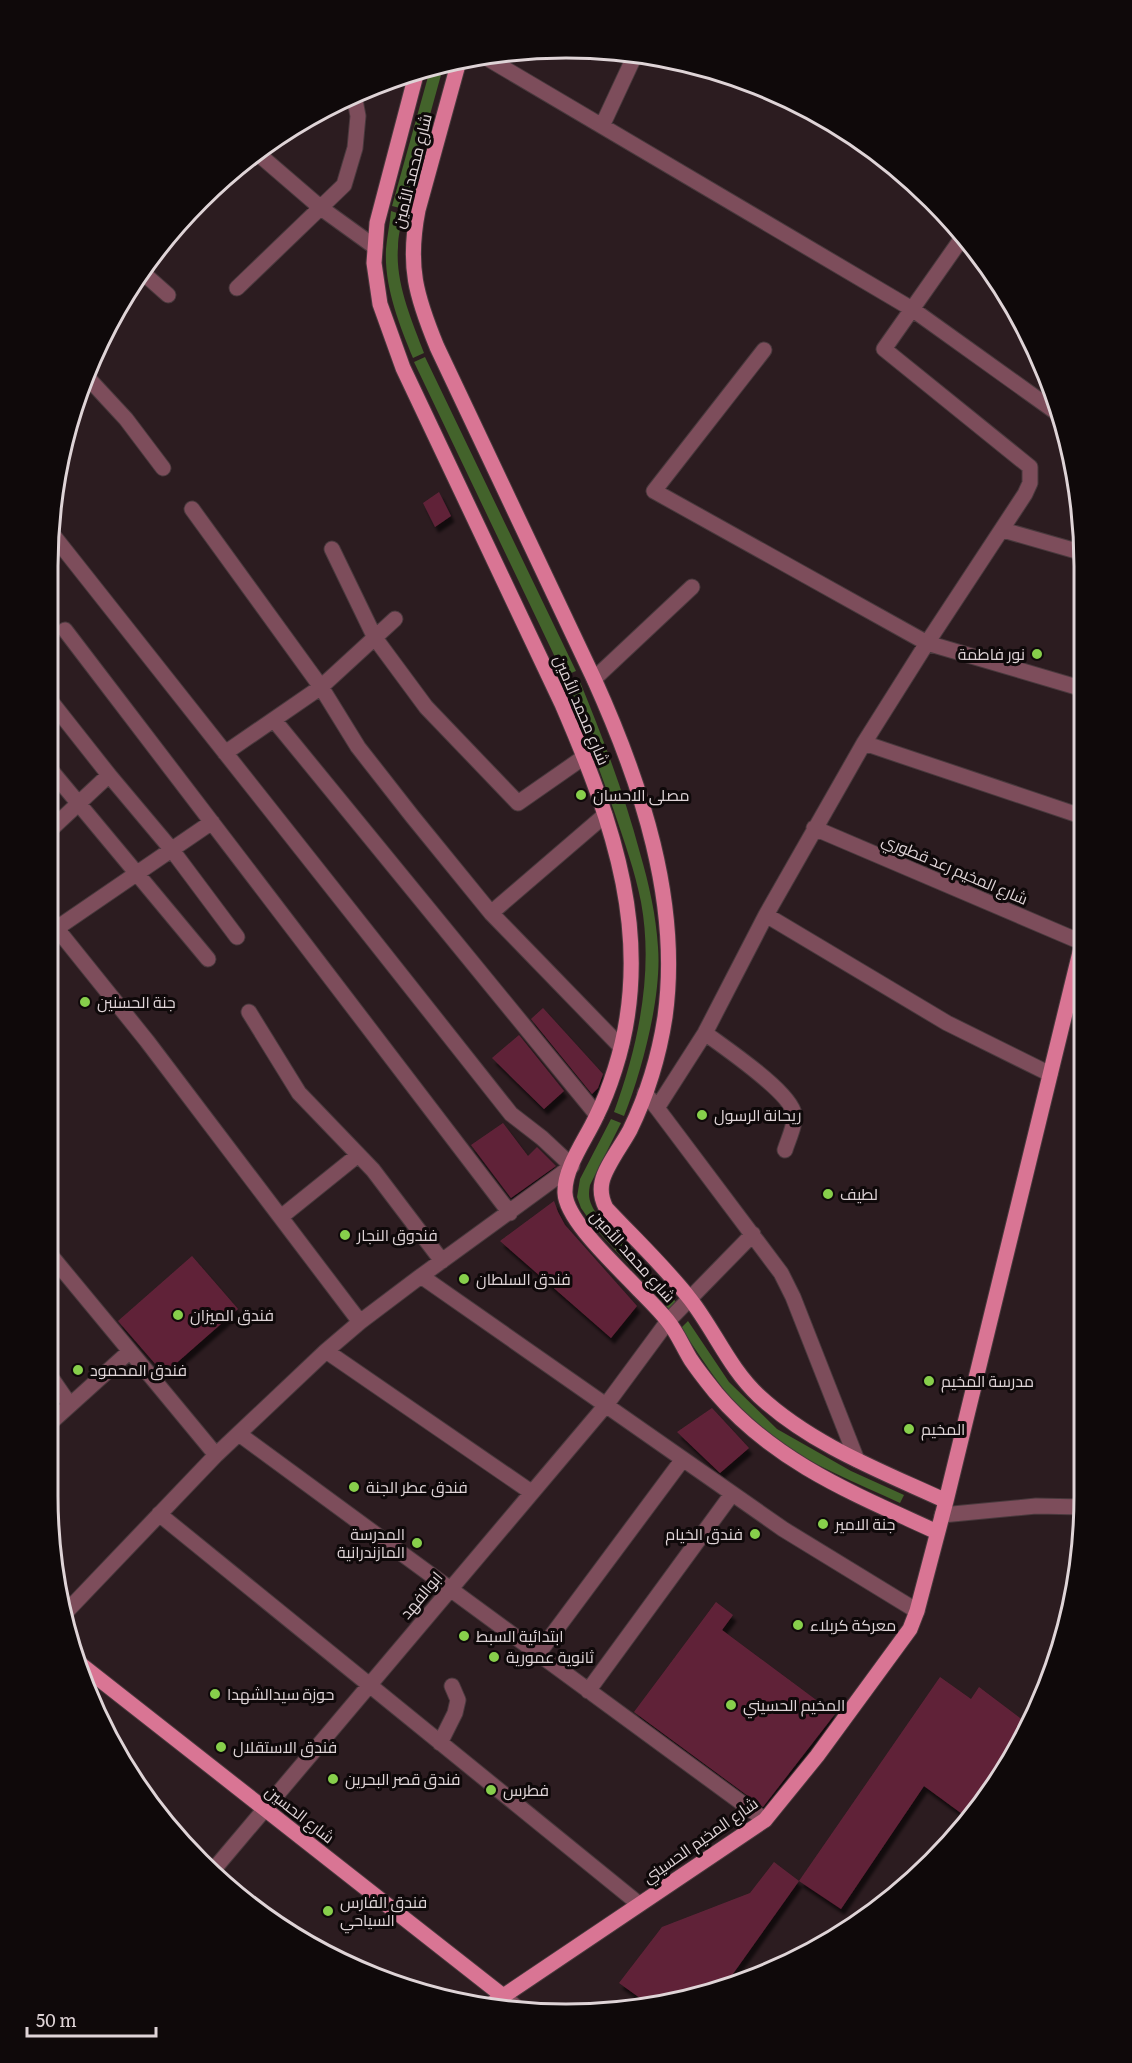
<svg xmlns="http://www.w3.org/2000/svg" width="1132" height="2063" viewBox="0 0 1132 2063" font-family="Literata,Cairo,serif">
<defs>
<filter id="shadow"><feDropShadow dx="3.5" dy="6" stdDeviation="1.5" flood-color="#0009"/></filter>
</defs>
<rect width="100%" height="100%" fill="#2c1c20"/>
<path fill="#43632b" d="M444,64L404,209L392,206L431,66Z
M391,211L403,215C401,225 398,236 398,247C395,283 412,321 424,353L413,358C399,324 384,286 386,249C387,236 390,224 391,211Z
M425,357L576,671L564,676L414,362Z
M578,677C602,735 624,793 640,853C649,884 656,915 658,947C662,996 642,1071 624,1116L614,1112C638,1047 654,972 641,902C635,871 624,841 614,811C599,768 583,725 567,683Z
M611,1119L621,1123L590,1185C587,1199 591,1206 599,1217L676,1302L669,1309L595,1228L581,1208L577,1197L580,1179Z
M688,1321L729,1382L777,1429L851,1471L904,1495L900,1503C857,1483 811,1465 772,1437C733,1410 707,1366 681,1328Z"/>
<path fill="#612439" filter="url(#shadow)" d="M439,492L451,516L435,527L423,503Z
M543,1008L603,1074L598,1088L592,1094L531,1019Z
M519,1035L564,1091L544,1109L492,1058Z
M503,1123L528,1156L537,1147L556,1166L511,1198L471,1145Z
M554,1201L558,1212L565,1225L637,1306L611,1338L500,1241Z
M192,1256L238,1309L164,1374L118,1321Z
M712,1408L749,1448L720,1473L677,1432Z
M716,1602L733,1615L722,1630L835,1714L763,1807L634,1712Z
M940,1677L971,1699L979,1687L1028,1724L1015,1756L965,1816L924,1786L841,1909L799,1881Z
M774,1862L799,1881L725,1985L647,2003L619,1983L662,1927L750,1893Z"/>
<g fill="none" stroke-linecap="round" stroke-linejoin="round">
<g stroke="#49393d" stroke-width="17">
<path id="minor" d="M485,57L912,309L1060,415
M602,126L636,53
M256,152L321,208L375,247
M142,272L168,295
M237,288L344,185L355,148L358,116L354,95
M764,350L654,491L927,643L1080,688
M88,378L126,419L163,468
M192,509L321,687L358,747L412,816L491,913L621,1047
M49,530L511,1114L542,1138L572,1166L421,1276L360,1322L326,1351L216,1455L67,1611
M1003,530L1080,552
M332,549L375,638L426,707L518,803L584,757
M65,630L510,1213
M594,679L692,587
M49,699L109,775L172,850L237,937
M274,720L597,1115
M864,743L1081,816
M225,753L321,687L395,619
M49,768L208,959
M814,828L1081,942
M49,831L109,775
M491,913L605,815
M766,915L947,1023L1050,1074
M49,919L147,1041L360,1322
M49,936L57,928L212,822
M249,1012L299,1093L373,1170L442,1261
M705,1033C725,1048 791,1092 794,1114C796,1124 788,1140 785,1150
M645,1093L657,1108L705,1033L766,915L864,743L927,643L1025,494L1030,483V467L884,349L962,238
M657,1108L781,1273L793,1297L857,1460
M281,1217L358,1155
M48,1252L216,1455
M421,1276L783,1529L917,1611
M326,1351L531,1492
M48,1373L70,1405
M48,1425L130,1351
M239,1434L765,1820
M159,1514L639,1904
M942,1515L1036,1506L1083,1507
M538,1654L683,1459
M588,1691L732,1494
M440,1743L455,1713L458,1700L452,1686
M215,1868L606,1405L668,1321L753,1234
M503,1996L515,2006"/>
</g>
<g stroke="#49393d" stroke-width="17">
<path id="major" d="M459,61L418,210C407,266 416,296 437,347L594,679C641,783 681,902 665,1017C659,1056 647,1095 630,1130C622,1145 605,1167 602,1182C600,1191 602,1200 606,1208C634,1238 665,1267 690,1299C715,1331 729,1368 759,1396C812,1445 881,1471 946,1501
M417,71L377,223L374,263L380,304L403,368L562,704C613,822 656,941 615,1069C610,1085 604,1101 596,1117C586,1139 564,1168 565,1193C566,1221 620,1269 639,1290C649,1300 659,1310 667,1320C677,1332 683,1347 691,1360C699,1372 708,1383 716,1393C775,1463 857,1495 937,1532
M75,1660L503,1996
M493,2003L765,1820L817,1756L910,1629L917,1611L946,1501L1081,948"/>
</g>
<use href="#minor" stroke="#7d4d5b" stroke-width="15"/>
<use href="#major" stroke="#d97594" stroke-width="15"/>
</g>
<g fill="#87cf4b" stroke="#0f090a" stroke-width="2">
<circle cx="1037" cy="654" r="6"/>
<circle cx="581" cy="795" r="6"/>
<circle cx="85" cy="1002" r="6"/>
<circle cx="702" cy="1115" r="6"/>
<circle cx="828" cy="1194" r="6"/>
<circle cx="345" cy="1235" r="6"/>
<circle cx="464" cy="1279" r="6"/>
<circle cx="178" cy="1315" r="6"/>
<circle cx="78" cy="1370" r="6"/>
<circle cx="929" cy="1381" r="6"/>
<circle cx="909" cy="1429" r="6"/>
<circle cx="354" cy="1487" r="6"/>
<circle cx="823" cy="1524" r="6"/>
<circle cx="755" cy="1534" r="6"/>
<circle cx="417" cy="1543" r="6"/>
<circle cx="798" cy="1625" r="6"/>
<circle cx="464" cy="1636" r="6"/>
<circle cx="494" cy="1657" r="6"/>
<circle cx="215" cy="1694" r="6"/>
<circle cx="731" cy="1705" r="6"/>
<circle cx="221" cy="1747" r="6"/>
<circle cx="333" cy="1779" r="6"/>
<circle cx="491" cy="1790" r="6"/>
<circle cx="328" cy="1911" r="6"/>
</g>
<g text-anchor="middle" stroke-width="6" stroke-linejoin="round" paint-order="stroke">
<g font-size="16" fill="#dfd4d7" stroke="#0f090a">
<text transform="translate(412 171) rotate(-76)" y="6">شارع محمد الأمين</text>
<text transform="translate(582 710) rotate(67)" y="6">شارع محمد الأمين</text>
<text transform="translate(955 869) rotate(23)" y="6">شارع المخيم رعد قطوري</text>
<text transform="translate(633 1256) rotate(48)" y="6">شارع محمد الأمين</text>
<text transform="translate(421 1595) rotate(-50)" y="6">ابوالفهد</text>
<text transform="translate(300 1814) rotate(38)" y="6">شارع الحسين</text>
<text transform="translate(700 1840) rotate(-35)" y="6">شارع المخيم الحسيني</text>
</g>
<g font-size="16" fill="#dfd4d7" stroke="#0f090a" text-anchor="start">
<text x="1025" y="660" text-anchor="end">نور فاطمة</text>
<text x="593" y="801">مصلى الاحسان</text>
<text x="97" y="1008">جنة الحسنين</text>
<text x="714" y="1121">ريحانة الرسول</text>
<text x="840" y="1200">لطيف</text>
<text x="357" y="1241">فندوق النجار</text>
<text x="476" y="1285">فندق السلطان</text>
<text x="190" y="1321">فندق الميزان</text>
<text x="90" y="1376">فندق المحمود</text>
<text x="941" y="1387">مدرسة المخيم</text>
<text x="921" y="1435">المخيم</text>
<text x="366" y="1493">فندق عطر الجنة</text>
<text x="835" y="1530">جنة الامير</text>
<text x="405" y="1540" text-anchor="end">المدرسة<tspan x="405" dy="18">المازندرانية</tspan></text>
<text x="743" y="1540" text-anchor="end">فندق الخيام</text>
<text x="810" y="1631">معركة كربلاء</text>
<text x="476" y="1642">ابتدائية السبط</text>
<text x="506" y="1663">ثانوية عمورية</text>
<text x="227" y="1700">حوزة سيدالشهدا</text>
<text x="743" y="1711">المخيم الحسيني</text>
<text x="233" y="1753">فندق الاستقلال</text>
<text x="345" y="1785">فندق قصر البحرين</text>
<text x="503" y="1796">فطرس</text>
<text x="340" y="1908">فندق الفارس<tspan x="340" dy="18">السياحي</tspan></text>
</g>
</g>
<path d="M0 0H1132V2063H0ZM566 58H566A508 508 0 0 1 1074 566V1496A508 508 0 0 1 566 2004H566A508 508 0 0 1 58 1496V566A508 508 0 0 1 566 58Z" fill="#0f090a" fill-rule="evenodd"/>
<path fill="none" stroke="#dfd4d7" stroke-width="3" d="M566 58H566A508 508 0 0 1 1074 566V1496A508 508 0 0 1 566 2004H566A508 508 0 0 1 58 1496V566A508 508 0 0 1 566 58Z"/>
<path d="M27 2027v9h129v-9" fill="none" stroke="#dfd4d7" stroke-width="3"/>
<text x="36" y="2027" font-size="18" fill="#dfd4d7" stroke="#0f090a" stroke-width="4.5" paint-order="stroke">50 m</text>
</svg>
